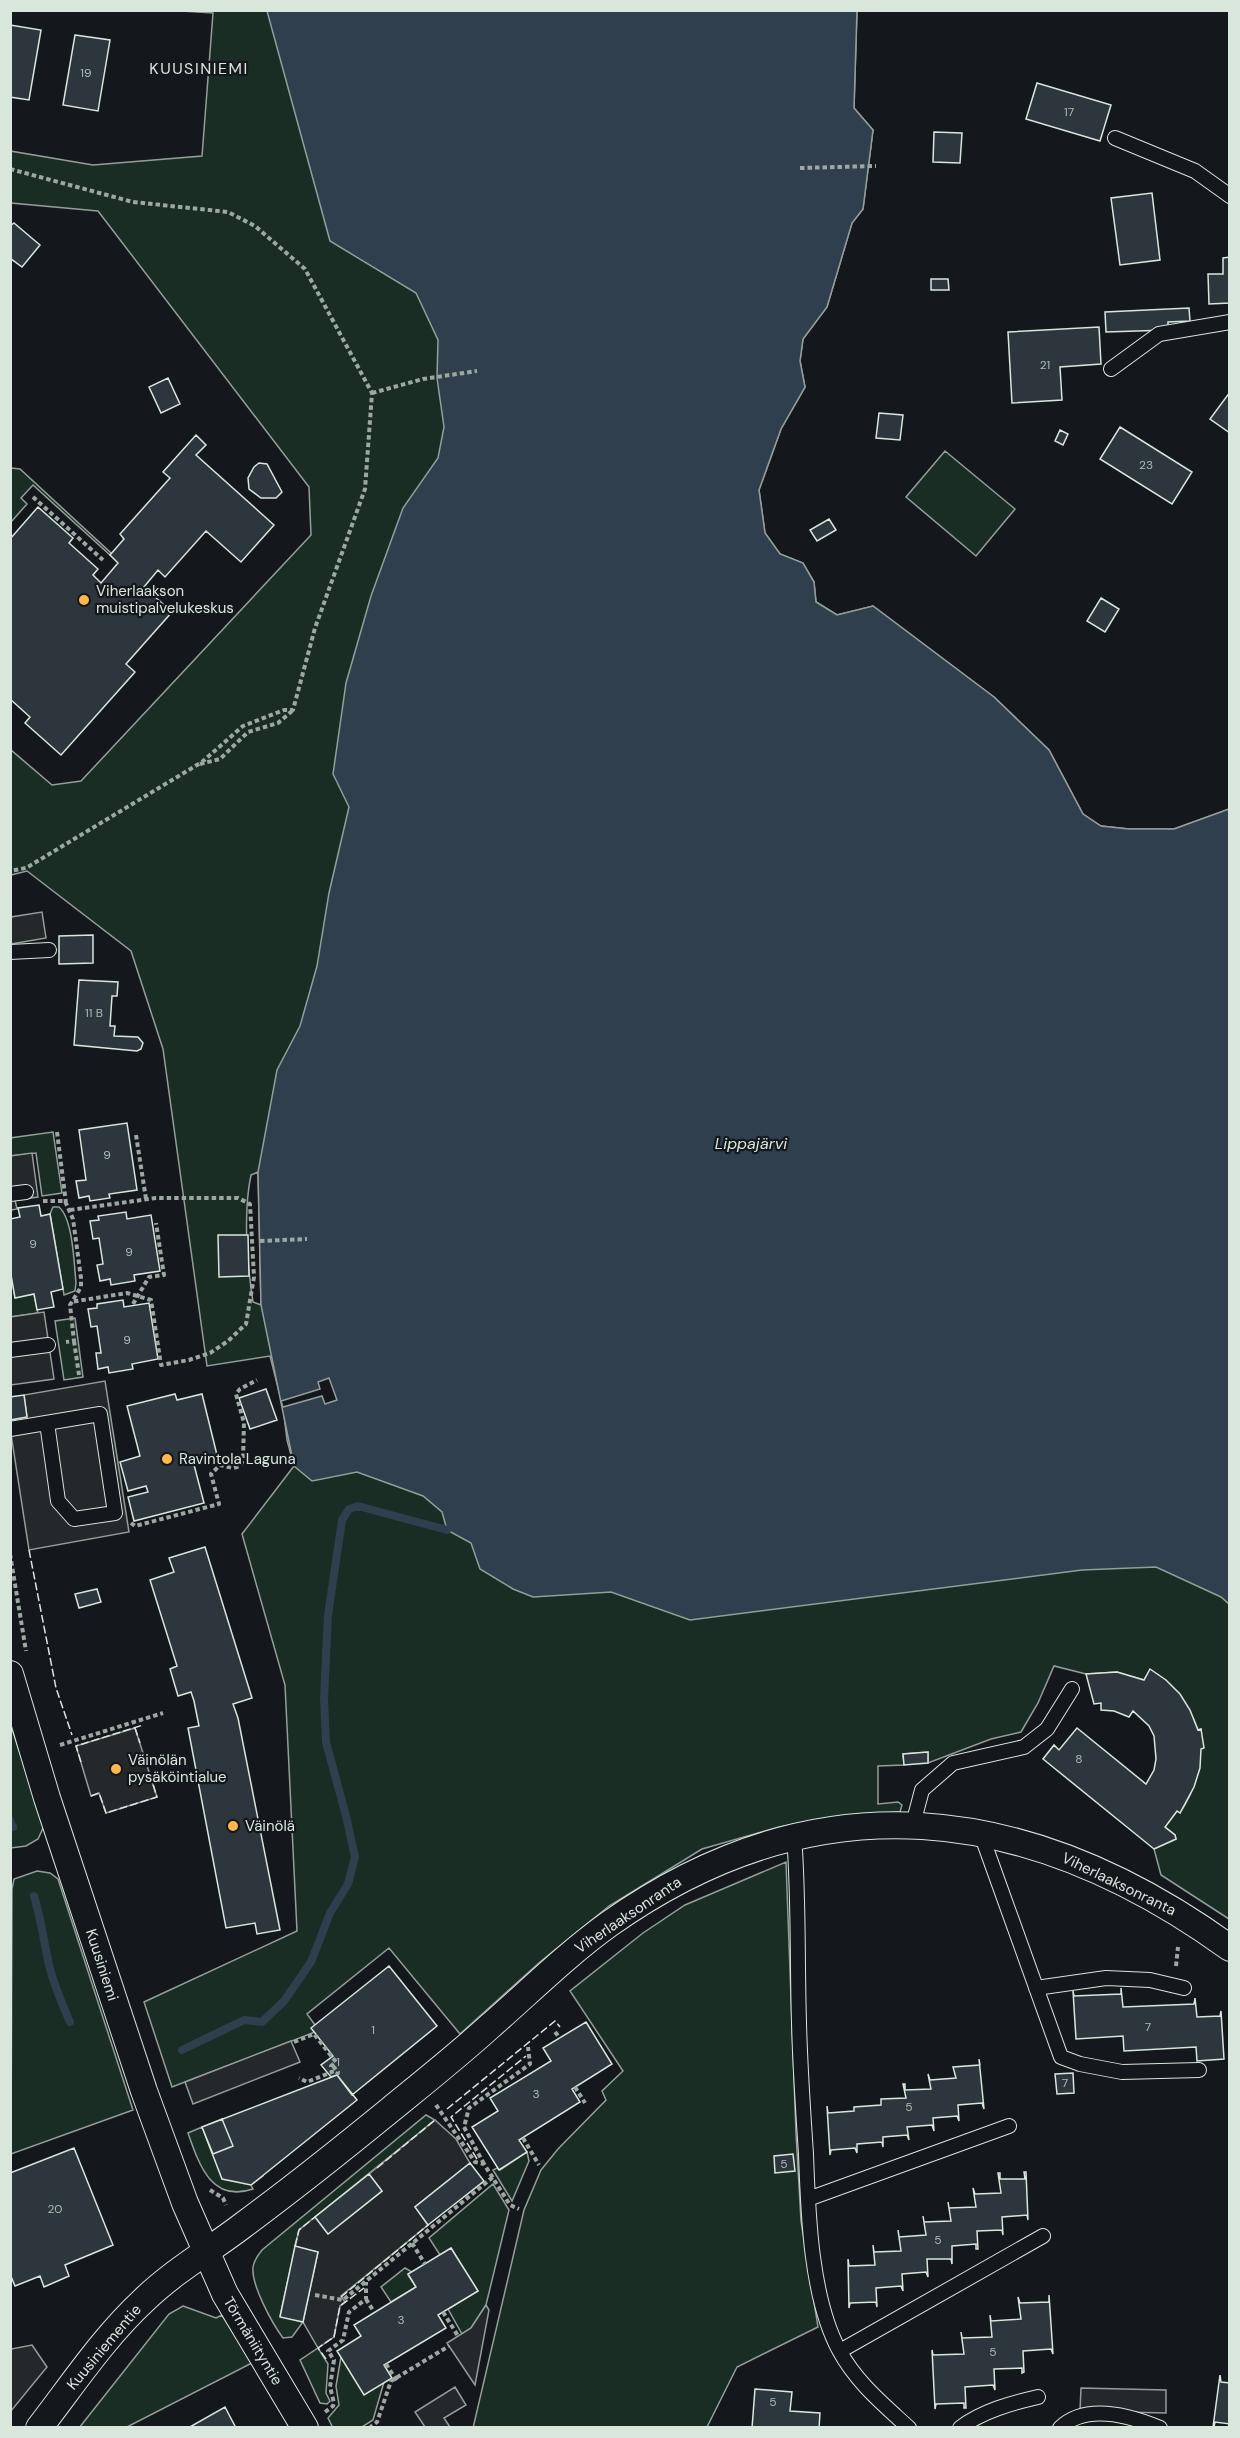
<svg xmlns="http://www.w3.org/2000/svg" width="1240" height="2438" viewBox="0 0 1240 2438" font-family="'DM Sans',sans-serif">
<rect width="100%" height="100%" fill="#14181c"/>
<path fill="#1a2d24" stroke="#939e99" stroke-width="1.5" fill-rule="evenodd" d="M182,11H857L854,108L873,130L863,209L852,223L827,307L803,339L800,361L805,387L781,429L759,490L765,533L780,554L803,563L814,582L816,602L837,615L873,606L994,697L1049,750L1083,814L1101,826L1129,829H1174L1229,809V1919L1161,1875L1154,1849L1176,1839L1175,1835L1165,1827L1177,1811L1180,1813C1200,1782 1200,1765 1201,1729L1198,1730C1188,1703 1174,1685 1150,1670L1144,1680L1117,1672L1086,1674L1054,1666L1038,1703L1021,1732L991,1739L928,1763V1752L903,1754L904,1765L878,1766V1804L898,1802L902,1805L900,1812L826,1818L779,1827L702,1849L609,1906L540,1962L460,2034L389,1948L307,2014L315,2025V2032L172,2087L144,2002L297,1931L285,1685L242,1534L294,1466L287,1440L283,1407L270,1356L207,1366L163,1049L131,951L27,871L11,875V750L52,785L81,781L311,535L309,487L98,211L11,203L10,151L93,165L202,156L213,13ZM258,1172L261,1305L253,1302C247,1264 243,1213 251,1175Z
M945,451L1015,509L976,556L906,497Z
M11,468L20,469L111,553L110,555L33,485L21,498L27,504L11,522Z
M53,1132L62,1193L42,1196L36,1153L11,1156L10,1138Z
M53,1207H59C73,1219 74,1263 76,1283L75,1291L64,1295L50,1214Z
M10,1269L15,1297L34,1294L38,1313L11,1317Z
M75,1318L83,1377L64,1380L55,1321Z
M10,1723L44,1826L38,1839L26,1846L11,1848Z
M786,1862L796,2133L801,2221L818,2327L737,2367L707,2427L473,2428L524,2210L541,2170L558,2149L606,2100L602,2091L623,2071L570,1991L643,1933L685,1905Z
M37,1871L50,1873L58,1879L133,2110L11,2154L12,1889L14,1879Z
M426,2115L435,2120L299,2230L280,2316L303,2322L292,2337L283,2338C272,2323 251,2285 253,2267C254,2260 258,2255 262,2250Z
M202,2127L213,2154L255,2167L263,2176L251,2185L253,2189C211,2203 199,2164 188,2133Z
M527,2152L529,2161L512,2201L493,2170L497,2168L500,2170Z
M493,2184L509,2210L486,2305L471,2328L462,2334L448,2309L478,2291L451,2248L440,2255L429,2238Z
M405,2268L412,2272L408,2275L416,2287L391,2302L381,2287Z
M183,2306L216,2318L222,2315L252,2363L127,2427L79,2428L169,2314Z
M318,2348L328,2364L326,2393L330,2401L327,2404L320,2403L300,2360Z
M341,2357L384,2382L373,2420L362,2427L333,2428L328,2418L339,2405L336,2386Z"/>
<path fill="#24282b" stroke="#939e99" stroke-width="1.5" d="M42,912L46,938L11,944V917Z
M32,1153L38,1197L15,1200L17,1209L11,1210L10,1156Z
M44,1312L54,1379L11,1385L10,1317Z
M105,1381L129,1532L29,1550L11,1434L10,1420L27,1417L24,1395Z
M135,1728L157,1797L106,1813L99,1793L91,1796L76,1746Z
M291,2041L300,2062L193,2104L185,2082Z
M435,2120L456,2139L470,2163L415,2207L428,2225L341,2296L345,2302L340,2306L334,2337L318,2348L303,2322L318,2252L295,2247L299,2230L315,2217L328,2234L382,2191L369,2174Z
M486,2305L489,2310L475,2385L447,2343L471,2328Z
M32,2345L47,2367L11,2411V2349Z
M455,2387L466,2405L444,2418L450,2427H425L415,2412Z
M1081,2388L1166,2390V2413L1080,2411Z"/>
<path fill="#2f3f4d" stroke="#939e99" stroke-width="1.5" d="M267,11H857L854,108L873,130L863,209L852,223L827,307L803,339L800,361L805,387L781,429L759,490L765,533L780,554L803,563L814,582L816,602L837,615L873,606L994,697L1049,750L1083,814L1101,826L1129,829H1174L1229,809V1604L1221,1597L1156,1567L1082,1570L690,1620L611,1592L533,1597L513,1589L480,1569L471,1543L447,1530L442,1512L423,1496L357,1472L312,1481L294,1466L261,1305L258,1172L277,1070L300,1026L317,966L329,893L349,807L333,774L346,683L371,596L403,508L438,458L444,427L437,378L438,340L416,293L330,241Z"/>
<path fill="#14181c" stroke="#939e99" stroke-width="1.5" d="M329,1378L337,1400L325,1404L322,1396L283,1407L281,1401L320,1389L318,1382Z"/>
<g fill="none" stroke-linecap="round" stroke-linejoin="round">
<path stroke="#2f3f4d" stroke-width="8" d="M10,1820L13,1827
M34,1896C41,1919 44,1942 49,1965C54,1985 62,2004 70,2022
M182,2050L244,2020L262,2022L284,2001L311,1962L330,1913L348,1884L355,1857L346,1816L326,1742L324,1698L328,1615L342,1520L349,1509L358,1506L447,1530"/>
</g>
<path fill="#2c363c" stroke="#d8e6dc" stroke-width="1.5" d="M10,25L41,30L29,100L10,97Z
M75,35L110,40L98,111L63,105Z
M1037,83L1111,105L1100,141L1026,119Z
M934,132L962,133L960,163L933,162Z
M1152,193L1160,260L1120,265L1111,198Z
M14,223L40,245L22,267L10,258V226Z
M1230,257V303L1209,304L1208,274H1223V258Z
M931,279H948L949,290H931Z
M1189,308L1190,321L1168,322V330L1106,332L1105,312Z
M1099,327L1101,364L1060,367L1062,400L1012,403L1008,332Z
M168,378L180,404L161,413L149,387Z
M1230,392V433L1210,419Z
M879,413L903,415L900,440L876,438Z
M1120,427L1192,472L1172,504L1100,459Z
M1060,430L1068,434L1063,445L1055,441Z
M196,435L206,445L196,455L274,525L241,562L206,531L165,577L158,570L144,587L172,612L126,664L135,672L61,755L25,723L30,717L10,699V539L38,507L73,538L69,543L98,569L93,575L101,583L118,563L110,555L124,539L120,534L170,478L163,472Z
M259,463L267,464L282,492L276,498H261L249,489L248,478L254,467Z
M829,519L836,530L817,541L810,530Z
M1101,598L1119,609L1105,632L1087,621Z
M93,935V963L59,964V936Z
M79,980L118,982L117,996H112L110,1026H115L114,1036L138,1037L143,1043L141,1049L137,1051L74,1045Z
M127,1123L137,1190L109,1194L110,1198L90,1201L89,1196L79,1198L76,1181L86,1180L79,1130Z
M39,1205L41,1216L50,1214L63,1289L51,1292L54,1307L37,1310L34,1294L15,1298L10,1269V1219L20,1217L18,1208Z
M126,1212L127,1219L151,1215L160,1271L134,1275L135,1281L111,1285L110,1279L100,1281L97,1265L103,1264L99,1238L93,1239L90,1221L99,1220L98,1216Z
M218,1235H248L249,1276L219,1277Z
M123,1300L124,1307L149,1303L158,1359L132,1364L133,1369L109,1373L108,1367L98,1369L96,1353H101L97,1326L91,1327L88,1309L97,1308V1304Z
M266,1389L277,1420L250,1429L239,1398Z
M175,1394L177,1400L202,1394L217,1455L193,1461L204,1503L134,1521L128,1497L148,1492L146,1486L128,1491L120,1462L140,1456L127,1406Z
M24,1395L27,1417L10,1420V1397Z
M205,1547L252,1698L233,1704L238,1718L280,1930L257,1934L255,1923L226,1928L188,1728L199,1726L194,1701L191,1692L178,1696L170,1669L177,1666L150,1580L174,1572L169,1558Z
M97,1589L101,1602L79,1608L75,1594Z
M1150,1669L1166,1680L1180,1694L1190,1710L1198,1730L1201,1729L1204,1748L1201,1749L1200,1768L1194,1787L1180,1813L1177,1811L1165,1827L1175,1835L1176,1839L1154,1849L1043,1759L1054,1745L1059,1750L1077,1728L1146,1784L1154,1770L1156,1759L1154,1736L1149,1726L1133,1711L1129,1717L1114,1711L1101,1710V1703L1094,1704L1086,1674L1117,1672L1144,1680Z
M928,1752V1763L904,1765L903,1754Z
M389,1966L437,2026L352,2095L337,2075L331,2077L321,2065L333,2056L311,2028Z
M1121,1988L1123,2007L1194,2004L1195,1998L1197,2017L1220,2016L1221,2011L1224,2059L1197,2061L1196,2047L1124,2051L1123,2036L1076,2039L1073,1991L1074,1996L1121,1994Z
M586,2022L612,2064L572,2089L580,2102L519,2140L527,2152L499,2170L472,2127L498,2111L490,2098L551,2061L543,2048Z
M979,2059L984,2109L982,2103L958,2105L959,2121L957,2116L933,2118L934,2131L932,2125L907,2127L909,2140L907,2135L883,2137V2147L882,2142L857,2144V2153L855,2148L831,2150L830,2155L827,2106L828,2113L854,2111V2107L881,2105V2099L906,2098L903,2084H905V2090L931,2089L928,2074L930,2080L956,2078L953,2067L980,2065Z
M1073,2073L1074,2093L1057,2094L1055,2074Z
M337,2075L357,2100L251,2185L222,2179L202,2127Z
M222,2119L233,2146L213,2154L202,2127Z
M74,2148L113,2245L65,2265L69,2276L44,2287L40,2276L15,2286L10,2274V2173Z
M793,2154L795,2171L775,2173L774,2156Z
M470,2163L484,2181L428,2225L415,2207Z
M1024,2172H1026L1028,2220L1027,2215L1002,2217L1003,2235L1002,2230L977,2231L978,2249H976V2244L952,2246V2264L951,2259H927L928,2277L926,2272L902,2274L903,2291L901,2286L876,2288L877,2307L876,2302L850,2303L849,2308L848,2259L849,2266L875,2265L873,2245L874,2252L901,2251L898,2230L899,2237L926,2235L923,2216L924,2222L951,2221L948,2202L949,2208L976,2207L973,2188L975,2194L1001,2193L998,2173H1000V2179H1025Z
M369,2174L382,2191L328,2234L315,2217Z
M295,2246L318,2252L303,2322L280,2317Z
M451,2248L478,2291L438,2315L446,2328L384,2365L392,2378L364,2395L337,2351L361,2336L354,2325L416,2287L408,2274Z
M1049,2295L1053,2354L1051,2349L1023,2351L1024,2372L1022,2373V2368L994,2369L995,2390L993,2385L965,2387L966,2408H964V2403L936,2404L935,2409L932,2350L933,2355L964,2354L961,2332L962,2338L992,2337L990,2315L991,2321L1021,2319L1018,2297L1020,2303L1049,2302Z
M1220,2375L1221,2382L1230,2383V2424L1215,2422L1214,2427H1213Z
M755,2389L792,2392L790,2411L820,2413L819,2428H752Z
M225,2407L236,2428H188Z"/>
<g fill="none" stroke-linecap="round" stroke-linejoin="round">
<g stroke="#d8e6dc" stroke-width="16">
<path id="lane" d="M1115,138L1195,171L1230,196
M1111,369L1159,334L1230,322
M10,952L49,950
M10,1194L26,1192
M10,1350L48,1345
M10,1429L100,1414L115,1513L74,1519L58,1501L47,1423
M913,1824L922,1790L953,1763L1024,1747L1047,1729L1072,1689
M981,1834L1061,2057L1080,2064L1122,2072L1199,2070
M794,1836C799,1898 797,1960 799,2022C800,2066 803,2110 806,2154C808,2214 811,2298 839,2350C856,2382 883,2404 909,2428
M1036,1988L1106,1978L1150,1980L1184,1988
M808,2199L1009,2126
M840,2351L1043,2236
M960,2428C982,2411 1012,2403 1038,2397
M1060,2428C1086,2403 1131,2416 1160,2428"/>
</g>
<g stroke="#d8e6dc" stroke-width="28">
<path id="street" d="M10,1674L47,1798L144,2091L185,2203L225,2294L305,2428
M39,2428C73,2384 104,2337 144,2300C174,2271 209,2251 242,2226C292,2189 341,2150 390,2110C423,2083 457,2056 489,2027C529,1992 566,1955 609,1924C818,1776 1029,1803 1230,1948"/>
</g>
<path stroke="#9da8a2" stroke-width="4" stroke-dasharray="4.5 3" stroke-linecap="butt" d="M800,168L876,166
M10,169L133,202L228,212L255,226L305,269L372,393L365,489L315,628L293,710H284L243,726L202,762L26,868L10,871
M372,393L423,379L477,371
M33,497L103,560
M200,764L220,759L248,732L278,723L292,711
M57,1132L66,1203
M136,1135L146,1199
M43,1201H65L73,1219L81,1278V1287L70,1305L74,1341L66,1342
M70,1210L156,1198H238L250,1204L254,1277L246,1324L228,1341L210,1353L189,1360L161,1365L151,1300L127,1293L71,1302
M260,1241L307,1239
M133,1304L149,1277L164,1275L156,1223
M74,1341L79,1375
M131,1523L135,1526L219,1504L211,1474L220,1465L233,1468L240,1466L243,1460L244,1423L236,1394L240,1389L257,1380
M10,1554L26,1651
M60,1745L163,1713
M1176,1966L1178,1947
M555,2032L560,2038
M294,2042L314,2034L336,2062L331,2066L332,2072L307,2082L299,2078
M333,2066L338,2072L337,2075
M575,2087L585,2103
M436,2105L475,2162L484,2164L510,2205L519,2209
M523,2138L539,2165
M484,2164L464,2127L469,2108L530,2064L528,2047
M210,2190L223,2198L226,2205
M412,2243L425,2264
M315,2295L343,2300L493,2177
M366,2299L374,2312
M443,2312L458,2336
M386,2364L398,2383
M325,2412L333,2406L334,2403L330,2387L334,2360L328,2351L343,2340L349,2312L366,2299V2282
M369,2428L377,2422L391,2381L449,2346"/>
<use href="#lane" stroke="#14181c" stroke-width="14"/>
<use href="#street" stroke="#14181c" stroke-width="26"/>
<path stroke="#d8e6dc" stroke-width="1.5" stroke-dasharray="8 3" stroke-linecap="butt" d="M29,1550L56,1688L72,1735
M135,1728L140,1743
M81,1762L76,1746L143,1725
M91,1796L99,1793L106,1813L157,1797L150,1775
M447,2109L555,2021L560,2027
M477,2159L451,2117L526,2056
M377,2168L435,2120
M295,2246L299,2230L315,2217
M341,2297L428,2225
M326,2359L318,2348L334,2337L340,2306L364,2288
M127,2427V2428"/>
</g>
<g fill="#ffb74d" stroke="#14181c" stroke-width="2">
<circle cx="84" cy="600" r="6"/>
<circle cx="167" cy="1459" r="6"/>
<circle cx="116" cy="1769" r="6"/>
<circle cx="233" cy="1826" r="6"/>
</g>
<g text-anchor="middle" stroke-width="4.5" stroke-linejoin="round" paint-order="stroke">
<g font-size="12" fill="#adbab4">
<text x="86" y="77">19</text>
<text x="1069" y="116">17</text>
<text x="1045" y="369">21</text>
<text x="1146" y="469">23</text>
<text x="94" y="1017">11 B</text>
<text x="107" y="1159">9</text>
<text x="33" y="1248">9</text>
<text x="129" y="1256">9</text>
<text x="127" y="1344">9</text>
<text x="1079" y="1763">8</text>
<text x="1148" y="2031">7</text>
<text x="373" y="2034">1</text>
<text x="338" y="2066">1</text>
<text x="1065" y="2087">7</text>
<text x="536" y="2098">3</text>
<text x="909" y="2111">5</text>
<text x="784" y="2168">5</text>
<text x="55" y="2213">20</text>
<text x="938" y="2244">5</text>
<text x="401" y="2324">3</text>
<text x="993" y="2356">5</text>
<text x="773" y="2406">5</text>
</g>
<g font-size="15" fill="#d8e6dc" stroke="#14181c" text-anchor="start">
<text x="96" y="596">Viherlaakson<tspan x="96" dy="17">muistipalvelukeskus</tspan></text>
<text x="179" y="1464">Ravintola Laguna</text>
<text x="128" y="1765">Väinölän<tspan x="128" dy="17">pysäköintialue</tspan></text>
<text x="245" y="1831">Väinölä</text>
</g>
<g font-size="15" fill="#d8e6dc" stroke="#14181c">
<text transform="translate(1119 1884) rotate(26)" y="5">Viherlaaksonranta</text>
<text transform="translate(628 1915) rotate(-34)" y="5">Viherlaaksonranta</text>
<text transform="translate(102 1965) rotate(72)" y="5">Kuusiniemi</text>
<text transform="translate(253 2341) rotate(59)" y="5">Törmäniityntie</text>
<text transform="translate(104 2347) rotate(-50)" y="5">Kuusiniementie</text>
</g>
<g font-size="16" letter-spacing="1.5" fill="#d8e6dc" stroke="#14181c">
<text x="199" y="74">KUUSINIEMI</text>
</g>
<g font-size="16" font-style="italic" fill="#d8e6dc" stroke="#14181c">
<text x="751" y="1149">Lippajärvi</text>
</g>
</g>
<rect width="1240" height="2438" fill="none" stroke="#d8e6dc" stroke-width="24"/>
</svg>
